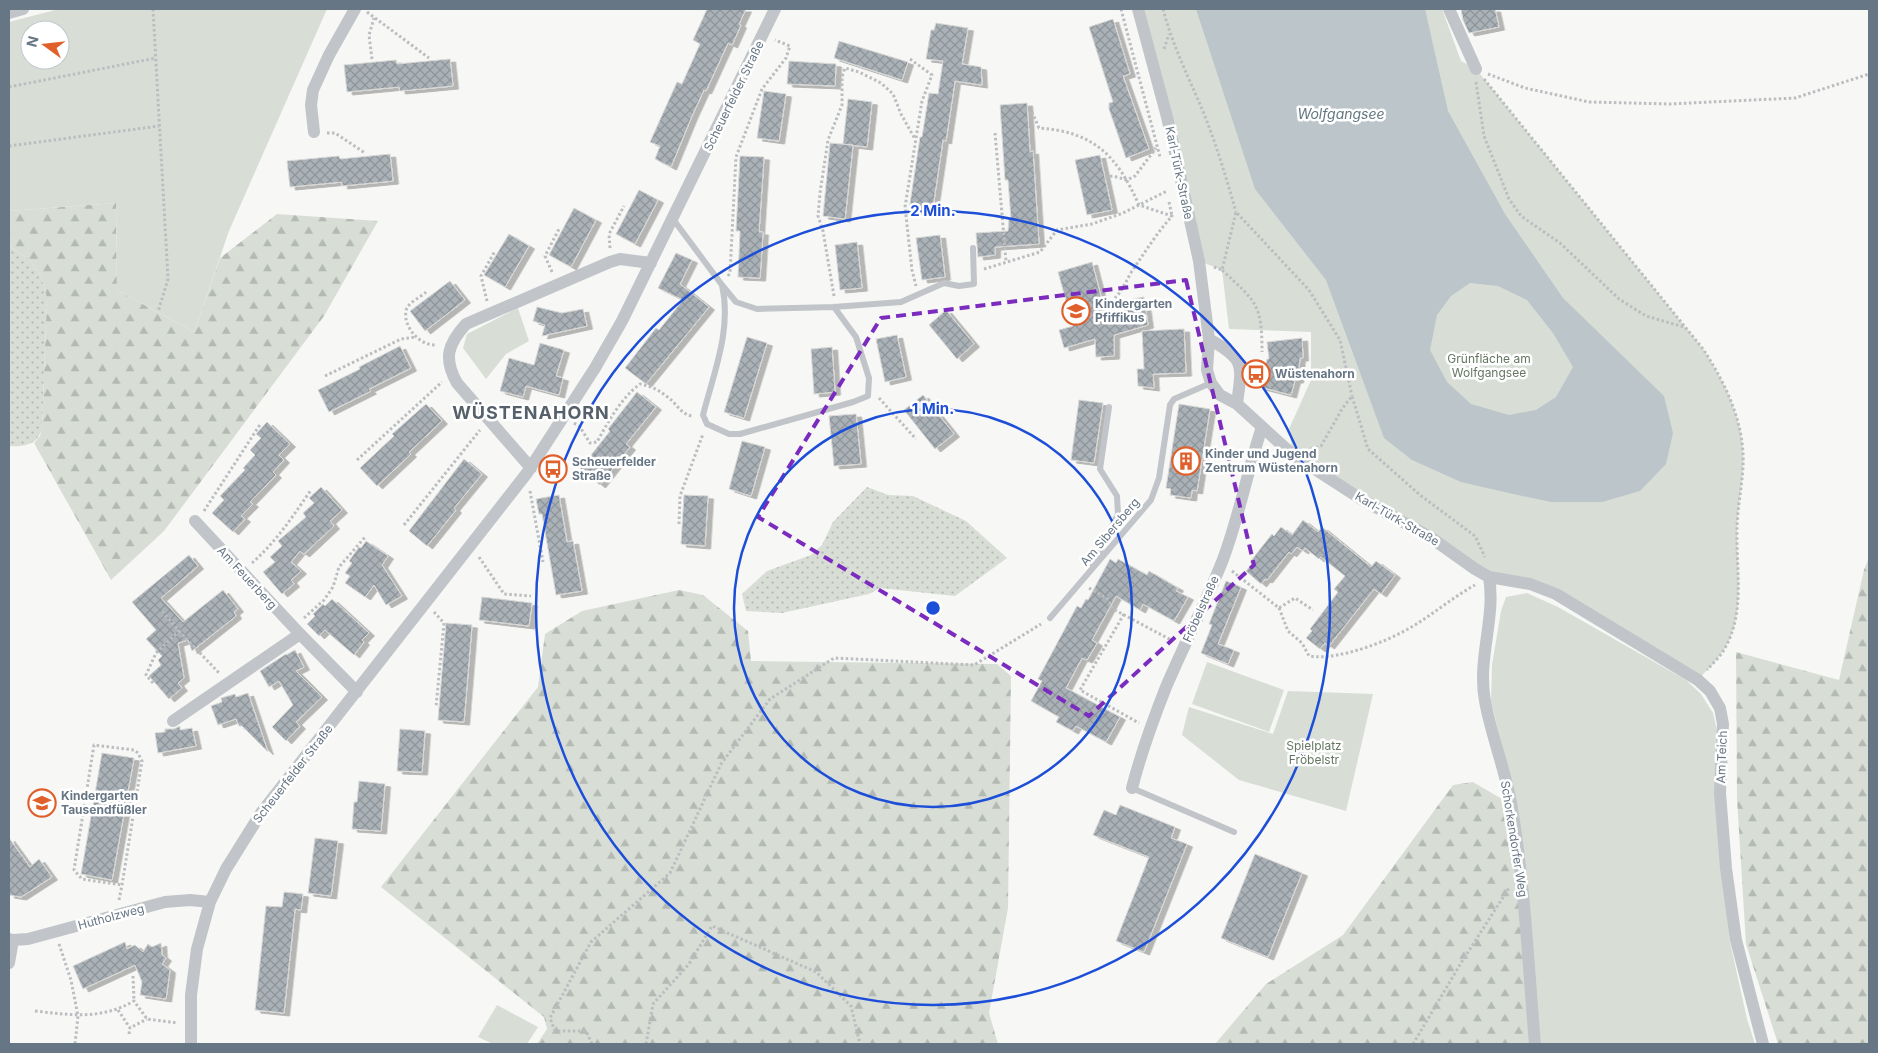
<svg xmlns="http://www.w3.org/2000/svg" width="1878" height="1053" viewBox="0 0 1878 1053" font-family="Inter,sans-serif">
<defs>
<pattern id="grass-dots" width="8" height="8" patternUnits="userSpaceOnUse" patternTransform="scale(1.25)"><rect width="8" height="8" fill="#d8ded6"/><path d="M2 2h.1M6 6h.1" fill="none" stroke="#b3b9b3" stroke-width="1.8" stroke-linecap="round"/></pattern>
<pattern id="forest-firs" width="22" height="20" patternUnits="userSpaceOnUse" patternTransform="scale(1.25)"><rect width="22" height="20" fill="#d8ded6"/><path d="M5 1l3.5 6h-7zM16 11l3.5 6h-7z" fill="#b3b9b3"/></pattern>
<pattern id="building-cross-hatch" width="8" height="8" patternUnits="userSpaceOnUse" patternTransform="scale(1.25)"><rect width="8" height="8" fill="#aab1b7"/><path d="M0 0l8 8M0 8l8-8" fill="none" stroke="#8e959a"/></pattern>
<filter id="shadow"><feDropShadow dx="5.5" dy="3" stdDeviation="0" flood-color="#0004"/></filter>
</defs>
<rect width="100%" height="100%" fill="#f7f7f5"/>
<path fill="url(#grass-dots)" d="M9,246L29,259L41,276L47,298L42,428C38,445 24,447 9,446Z
M867,487L888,495L913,496L966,521L1007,558L955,596L880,588L869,594L782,613L746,611L742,594L767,571L811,555L822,545L833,522Z"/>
<path fill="url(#forest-firs)" d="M116,203L117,290L194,332L220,258L277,214L378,221L324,316L164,531L111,580L34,443L40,436L42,428L47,298L41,276L29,259L9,246V211Z
M1869,557V1044H1778L1746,944L1737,799L1736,652L1839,680L1864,570Z
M679,590L703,595L748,631L751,661L997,664L1011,676L1008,908L989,1013L998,1044H537L547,1029L544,1017L381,887L538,687L545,634L582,611Z
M1473,782L1502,799L1517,865L1533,1044H1215L1266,984L1343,935L1453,785Z"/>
<path fill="#d8ded6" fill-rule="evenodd" d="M59,9H327L229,231L194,332L117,290L116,203L9,211V22ZM30,30H60V60H30Z
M1139,9H1442L1461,61L1476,69L1703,349C1726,384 1746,425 1743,467C1742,489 1737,510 1737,532C1737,567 1745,616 1725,648C1718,659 1707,670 1698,680L1556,594L1489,577L1293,455L1289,429L1311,380V332L1229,329L1222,270L1199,261Z
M518,308L529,341L506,354L486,379L463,348L467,334Z
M1527,593L1558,607L1686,680L1701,694L1713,713L1718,735L1719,831L1730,942L1747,1019L1755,1044H1541L1515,800L1491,701L1492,665L1501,611L1506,597Z
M1207,662L1284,690L1269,732L1192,704Z
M1288,691L1373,694L1346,811L1239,780L1182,735L1189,707L1273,734Z
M497,1005L538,1027L527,1044H493L478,1037Z"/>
<path fill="#bbc5ca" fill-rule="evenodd" d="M1196,9H1425L1448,111L1505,214L1563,298L1664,396L1673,433L1666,464L1640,491L1602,502H1551L1513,494L1461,482L1412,460L1384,438L1326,280L1255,189ZM1470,283L1498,286L1527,300L1553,333L1573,367L1556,397L1536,410L1509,415L1471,404L1447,382L1430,350L1437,315L1451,296Z"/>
<path fill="url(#building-cross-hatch)" stroke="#d9d9d7" filter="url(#shadow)" d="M707,9H746L739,24L741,25L732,45L728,43L706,91L704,90L692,116L671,167L655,159L660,146L650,142L677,82L682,84L700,44L693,40Z
M1461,9H1495L1499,27L1469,33L1463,20Z
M1113,19L1130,74L1123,76L1149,149L1126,158L1109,109V103L1113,102L1089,27Z
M936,23L968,28L962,64L981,67L982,85L955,81L946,141L943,140L932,214L909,210L920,137H922L929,93L938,94L943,61L926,59L931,30H934Z
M839,41L908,62L902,80L834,58Z
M450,59L453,86L400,91L399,87L347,92L344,65L396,60L397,64Z
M789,61L836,64L835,86L787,84Z
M764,91L786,94L779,141L757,138Z
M848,99L872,102L867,147L843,144Z
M1027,103L1030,152L1033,151L1039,244L995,247V255L978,257L976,233L1008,231L1009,219H1011L1008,180H1005L1000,105Z
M830,143L853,145L845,219L823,216Z
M390,154L393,181L342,186V182L290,187L287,161L339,156L340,159Z
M1100,155L1112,210L1087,215L1075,160Z
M740,156L764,157L759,232H763L760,278L738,277L740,231H736Z
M639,190L658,200L635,244L616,234Z
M574,208L596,220L571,267L549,255Z
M509,234L529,246L505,287L484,275Z
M940,235L945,277L922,280L916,238Z
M857,242L862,288L840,290L835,245Z
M676,253L692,260L680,284L709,307L646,384L625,368L656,328L659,330L683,300L658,288Z
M1092,262L1103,304L1144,297L1148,325L1114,335V356L1096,357L1095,339L1064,348L1059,330L1073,326L1058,272Z
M450,281L465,300L425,331L410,311Z
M537,307L562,313L583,309L587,326L542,336L545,325L533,321Z
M946,310L974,344L957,359L929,325Z
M1184,329L1186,373L1153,374L1154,388L1138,386L1137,369H1144L1142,331Z
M897,335L906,377L885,382L876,339Z
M747,337L767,343L744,418L724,412Z
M1302,338L1303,358H1300L1298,380H1295L1291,395L1260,387L1267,359H1269L1267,342Z
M540,343L564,350L556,376L563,378L559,395L526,386L523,397L500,391L509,358L534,365Z
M400,346L411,368L369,389L371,391L329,412L318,390L360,369L359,367Z
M832,347L835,392L814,394L811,349Z
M637,392L656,407L626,444L630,447L600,485L580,469L610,431L608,429Z
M923,395L954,434L935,449L904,410Z
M1079,400L1103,403L1094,463L1071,460Z
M426,404L442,421L409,452L411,454L377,486L360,468L394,436L392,434Z
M1179,404L1210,409L1197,491L1192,490L1191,498L1170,495L1171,489L1166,488Z
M856,414L861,464L834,466L829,416Z
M267,422L290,444L279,455L284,460L273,472L276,475L250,502L253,504L241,516L245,519L233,532L212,513L224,500L220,496L245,470L243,468L255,455L250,450L261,438L256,434Z
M742,441L765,447L751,496L729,489Z
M464,459L482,474L454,508L456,510L427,546L409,531Z
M321,487L342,510L330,521L334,526L304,554L300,551L291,562L301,571L291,580L294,584L282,594L263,572L275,562L270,557L282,546L278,541L306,517L303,513L314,503L309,498Z
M559,495L567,542L573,541L582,591L556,595L542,514H539L536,499Z
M684,495L708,496L705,546L681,544Z
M1303,520L1318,532L1322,527L1371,567L1376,561L1395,575L1381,594L1374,589L1329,646L1325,643L1320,649L1306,638L1312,631L1310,629L1338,592L1334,589L1345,576L1321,557L1319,559L1305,548L1303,551L1297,547L1291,554L1289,552L1267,580L1265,579L1261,584L1246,571L1252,564L1250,562L1272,534L1274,536L1281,527L1292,535Z
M366,541L388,556L382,565L402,596L386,605L374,585L365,597L345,583L350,576L345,573L352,563L349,561L359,547L361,548Z
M189,555L198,566L161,598L183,622L223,590L238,609L234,612L236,616L192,651L188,640L178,643L184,678L178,683L182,688L169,699L149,676L161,665L158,660L162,656L146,639L156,630L132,602Z
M1110,559L1116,563L1118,559L1147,575L1149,571L1178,588L1176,591L1188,597L1174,621L1143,604L1140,610L1116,596L1092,640L1097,643L1087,660L1082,658L1066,688L1120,717L1106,742L1076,726L1073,731L1056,722L1059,717L1031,701L1042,681L1038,679L1077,606L1081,608L1086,599L1088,600Z
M1226,581L1241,587L1218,644L1234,650L1228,664L1201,653L1212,625L1209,624Z
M482,597L532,603L529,626L479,620Z
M332,599L369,633L362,640L364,642L354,655L325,630L319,636L307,624L315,616L313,614L323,604L325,606Z
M446,623L472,625L464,722L438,720Z
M295,650L304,667L296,671L322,697L296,722L300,726L286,741L272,727L293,705L279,681L269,687L260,671L286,654V655Z
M248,693L268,752L242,726H239L236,719L218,725L211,706L222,702L221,698L235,694L236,697Z
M180,726V730L192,728L196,746L158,753L155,733L165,732V729H174Z
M400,729L425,731L422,772L397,771Z
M102,753L134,758L112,880L81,874Z
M359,781L385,784L381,831L352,829L354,802H357Z
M1120,805L1175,827L1171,838L1187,844L1144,952L1116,941L1149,857L1093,835L1104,810L1116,815Z
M9,838L30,867L39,859L52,877L21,897L9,895Z
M315,838L338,841L331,896L308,893Z
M1255,854L1302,873L1268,957L1221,938Z
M284,892L303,894L301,910L295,909L284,1013L255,1010L266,906L282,907Z
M125,942L127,949L135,945L143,952L148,944L152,947L161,943L162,955L166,958L162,964L170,970L166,999L140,995L142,982L135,965L83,989L73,966Z"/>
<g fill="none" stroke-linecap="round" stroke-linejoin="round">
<path stroke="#bbbdc0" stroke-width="3" stroke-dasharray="2.5 2.5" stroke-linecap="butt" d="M153,9L168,279L158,312
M1121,9L1160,157
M1163,9C1172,44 1188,76 1202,109C1216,143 1226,177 1236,212
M367,12L429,58
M1164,49L1169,34
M372,59L369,35L374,18
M910,59L932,75L922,101L905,207L912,270L916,286
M1488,74L1525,88L1589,102L1669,104L1795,98L1869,74
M1484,79L1703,349C1726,384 1745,424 1743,466C1742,488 1737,509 1737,530C1736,569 1745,611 1726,646C1722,655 1713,663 1707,670
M1476,82L1484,136L1509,199L1521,216L1560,243L1619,299L1646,316L1684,327
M9,87L156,58
M1032,112L1039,128C1095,132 1117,156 1139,205L1172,216C1157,233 1145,252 1132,271C1126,281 1123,290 1115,298
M327,133H335L365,153
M995,133L1006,261
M9,146L159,126
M1105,177L1113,176L1127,180L1135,176L1156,148
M1169,202L1172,216
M610,248L609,234L624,206
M1214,267L1222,270L1236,212L1309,290L1340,340L1352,396
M984,269L1040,252L1057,230L1092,224L1123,213L1167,191
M1222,270C1256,302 1262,303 1262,352
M552,272L545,256L559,229
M728,276L730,273L736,157L762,89L786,58L790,46L775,40
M426,292C421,297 407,303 406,311C403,327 420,346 436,345
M834,296L823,231L818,216L820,193L828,140L842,105V77L845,68L859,72L881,83L893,94L901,114L915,139
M487,301L481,276L495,251
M325,376L401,339L416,337
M879,398L916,439
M574,423L580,427L590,443L597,442C608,422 621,398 640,384C649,386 658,389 666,396C676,402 680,414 692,416
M1311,449L1321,446L1342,409L1352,396L1368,449L1420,495L1475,536L1485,557
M357,460L442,382
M530,491L543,562
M204,511L261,423
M679,524L680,496L703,434
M404,525L480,430
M479,557L504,594L531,596
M252,563C276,542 293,516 311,490
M1232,571L1279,608L1295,598L1313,610
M1089,588L1108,599L1113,609L1173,641
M1279,608L1288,631L1302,643L1309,656C1323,658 1333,656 1347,653C1371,647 1396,637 1418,623C1437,611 1455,596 1475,585
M434,612L444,623L436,707
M1124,614L1080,690L1139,723
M304,618L324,600L333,587L339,567L366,536
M179,631L220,674
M153,683L146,675L156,653L179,631L161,610
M119,900L122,885L142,761L138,753L134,750L94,745L74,870L82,879L122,885
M59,944L71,980L78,1016L75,1044
M133,976L134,1001
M118,1010L130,1028L147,1019
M35,1011C71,1015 101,1020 134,1001L147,1019L178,1023
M129,1034L130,1028
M592,1044L586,1031H555L550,1018L591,942L670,873L721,764L770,699L834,658L974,665L1041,624
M646,1044L653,1004L689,964L712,926L816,972L851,1006L860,1044
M1413,1044L1461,963L1509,888"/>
<path stroke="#c1c4c8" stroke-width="6" d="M673,219L722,285L736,302L757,309L834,307L901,302L944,283L959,286L974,284L973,248
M722,285C732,329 714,372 703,415L707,424L729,434H740L853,402L868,396L869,378L856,337L834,307
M1093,565L1118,514L1117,496L1100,469L1109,407
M1050,618L1151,500L1159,478L1170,405L1174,399L1211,383
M1132,788L1234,832"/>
<path stroke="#c1c4c8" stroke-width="12" d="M1138,9L1167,117L1199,261L1209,339L1207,370L1211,383L1220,395L1237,404L1293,455L1361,499L1430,537L1475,569L1489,577L1530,584L1556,594L1698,680L1710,691L1720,708L1723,724L1720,793L1726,868L1736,940L1763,1044
M1449,9L1476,69
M9,13L23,9
M314,132L311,105L313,90L329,55L355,9
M1209,339C1246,360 1242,364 1237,404
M531,468L457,383C443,358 448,344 466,324L610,262L620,259L651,263
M195,521L300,634L357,692
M1489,577C1496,618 1477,659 1485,701C1491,735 1505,769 1511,803C1525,883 1528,964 1535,1044
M173,721L300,634
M1132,788C1141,753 1153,720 1166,687C1184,645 1205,604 1222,562C1239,518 1247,472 1262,427
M9,939L13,940L28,939L165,902L190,900L210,902
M9,963L13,940
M191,1044V995L197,949L210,902L226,869L261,813L527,473L595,368L622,321L775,9"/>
</g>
<path fill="none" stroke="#7b2cbf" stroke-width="4" stroke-dasharray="10 6" stroke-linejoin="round" d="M1186,280L1254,565L1089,716L758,517L881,318Z"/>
<g fill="none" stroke="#1d4ed8" stroke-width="2.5">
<circle cx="933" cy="608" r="199"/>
<circle cx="933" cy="608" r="397"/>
</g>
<defs>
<g id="school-ring" transform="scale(1.4375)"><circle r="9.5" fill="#fff" stroke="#e0602c" stroke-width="1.5"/><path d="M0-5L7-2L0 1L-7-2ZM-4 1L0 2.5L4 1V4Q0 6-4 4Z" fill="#e0602c"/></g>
<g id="bus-ring" transform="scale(1.4375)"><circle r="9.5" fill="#fff" stroke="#e0602c" stroke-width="1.5"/><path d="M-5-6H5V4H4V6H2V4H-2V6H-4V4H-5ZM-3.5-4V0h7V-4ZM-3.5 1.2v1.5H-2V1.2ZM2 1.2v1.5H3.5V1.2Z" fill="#e0602c"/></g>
<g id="building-ring" transform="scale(1.4375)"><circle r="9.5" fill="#fff" stroke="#e0602c" stroke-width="1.5"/><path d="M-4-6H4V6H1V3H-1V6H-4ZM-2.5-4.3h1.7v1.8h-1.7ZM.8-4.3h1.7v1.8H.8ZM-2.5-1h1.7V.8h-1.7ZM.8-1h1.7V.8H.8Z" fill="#e0602c"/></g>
</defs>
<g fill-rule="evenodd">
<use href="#school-ring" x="1076" y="311"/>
<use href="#bus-ring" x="1256" y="374"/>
<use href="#building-ring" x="1186" y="461"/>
<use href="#bus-ring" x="553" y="469"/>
<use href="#school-ring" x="42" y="803"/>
</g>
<g text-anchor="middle" stroke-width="5" stroke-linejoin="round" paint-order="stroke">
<g font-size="12" fill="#677685" stroke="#fff">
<text transform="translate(734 96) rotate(-64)" y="4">Scheuerfelder Straße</text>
<text transform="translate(1179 173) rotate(78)" y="4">Karl-Türk-Straße</text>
<text transform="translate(1397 519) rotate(30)" y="4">Karl-Türk-Straße</text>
<text transform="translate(1110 532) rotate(-50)" y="4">Am Sibersberg</text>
<text transform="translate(247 578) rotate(47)" y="4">Am Feuerberg</text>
<text transform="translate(1201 609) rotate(-66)" y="4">Fröbelstraße</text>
<text transform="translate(1722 757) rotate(-88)" y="4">Am Teich</text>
<text transform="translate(293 774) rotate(-52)" y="4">Scheuerfelder Straße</text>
<text transform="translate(1514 839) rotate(81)" y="4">Schorkendorfer Weg</text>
<text transform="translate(111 917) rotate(-15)" y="4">Hutholzweg</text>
</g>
<g font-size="12" font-weight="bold" fill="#677685" stroke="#fff" text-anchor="start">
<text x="1095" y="308">Kindergarten<tspan x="1095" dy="14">Pfiffikus</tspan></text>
<text x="1275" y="378">Wüstenahorn</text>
<text x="1205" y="458">Kinder und Jugend<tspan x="1205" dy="14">Zentrum Wüstenahorn</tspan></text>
<text x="572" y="466">Scheuerfelder<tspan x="572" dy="14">Straße</tspan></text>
<text x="61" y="800">Kindergarten<tspan x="61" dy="14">Tausendfüßler</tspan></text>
</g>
<g font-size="12" fill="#657762" stroke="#fff">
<text x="1489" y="363">Grünfläche am<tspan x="1489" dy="14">Wolfgangsee</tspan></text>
<text x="1314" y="750">Spielplatz<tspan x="1314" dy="14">Fröbelstr</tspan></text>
</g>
<g font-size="14" font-style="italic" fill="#637781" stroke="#fff">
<text x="1341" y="119">Wolfgangsee</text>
</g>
<g font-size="18" font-weight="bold" letter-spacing="1" fill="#55606a" stroke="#fff">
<text x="531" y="419">WÜSTENAHORN</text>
</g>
</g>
<circle cx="933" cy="608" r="8" fill="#1d4ed8" stroke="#fff" stroke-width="2.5"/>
<g font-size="15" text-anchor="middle" font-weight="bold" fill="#1d4ed8" stroke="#fff" stroke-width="5" stroke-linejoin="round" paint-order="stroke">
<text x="933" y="216">2 Min.</text>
<text x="933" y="414">1 Min.</text>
</g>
<rect width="1878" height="1053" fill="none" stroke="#677685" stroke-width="20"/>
<g transform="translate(45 45) rotate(285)"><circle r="24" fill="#ffffff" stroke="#c2c8ce"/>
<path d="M0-4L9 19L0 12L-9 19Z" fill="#e0602c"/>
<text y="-8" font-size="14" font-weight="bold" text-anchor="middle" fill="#677685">N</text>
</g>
</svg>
